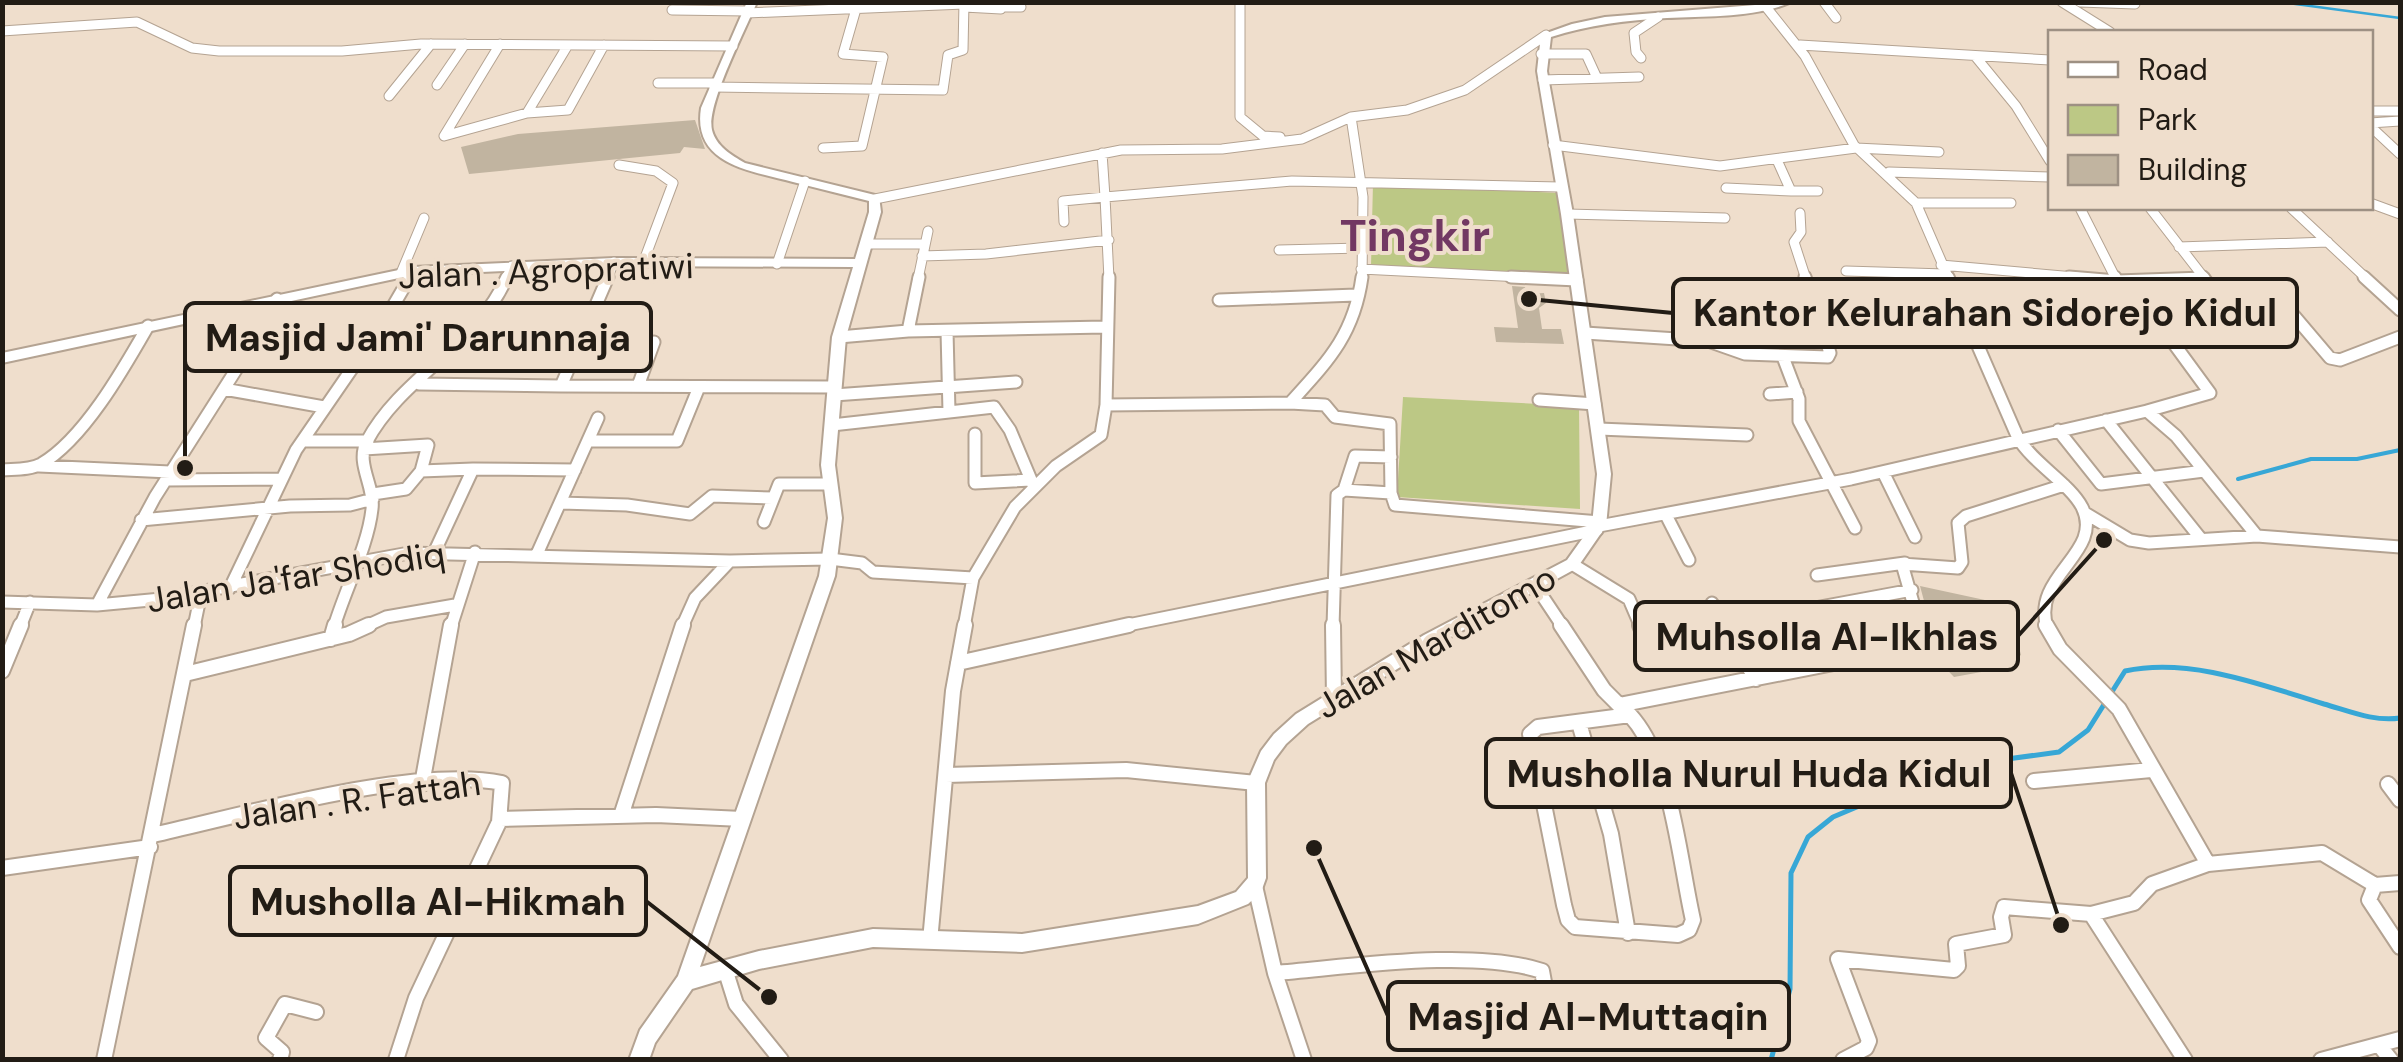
<svg xmlns="http://www.w3.org/2000/svg" width="2403" height="1062" viewBox="0 0 2403 1062" font-family="'DM Sans',sans-serif">
<rect width="100%" height="100%" fill="#efdecc"/>
<path fill="#bcc885" d="M1373,183L1558,193L1569,277L1371,266Z
M1403,397L1579,406L1580,509L1397,497Z"/>
<g fill="none" stroke-linecap="round" stroke-linejoin="round">
<path stroke="#37a7d6" stroke-width="2.5" d="M2281,2L2400,18"/>
<path stroke="#37a7d6" stroke-width="4" d="M2238,479L2311,459H2357L2400,450"/>
<path stroke="#37a7d6" stroke-width="5" d="M1771,1060L1790,989L1791,873L1808,837L1833,817L1935,774L1985,762L2059,752L2088,730L2125,671C2190,657 2262,685 2324,704C2349,711 2374,722 2400,718"/>
</g>
<path fill="#c1b4a0" d="M695,120L705,149L684,147L680,153L469,174L461,147L518,134Z
M1512,286L1525,287L1527,294L1544,293L1546,303L1539,308L1542,329H1561L1564,344L1496,342L1494,327L1518,328Z
M1920,586L2008,605L2021,655L2003,668L1954,677L1929,651L1930,623Z"/>
<g fill="none" stroke-linecap="round" stroke-linejoin="round">
<g stroke="#b4a392" stroke-width="11">
<path id="minor-far2" d="M1240,2V117L1263,136L1280,137
M1824,2L1836,18
M2062,2L2110,32
M2080,2L2135,4
M964,7L1001,9L1006,2
M1005,7H1021
M1766,7L1805,56L1854,145L1916,203L1949,279
M672,10L748,11
M747,13L964,4
M2,31L137,22L192,48L219,51H342L421,44L733,46
M500,44L444,136L527,113
M568,45L527,113L568,110L604,45
M1800,45L2050,60
M1541,54H1586L1597,78
M1975,56L2016,106L2050,161
M1641,58L1636,52L1634,33L1658,17
M1543,80L1639,77
M658,83H716
M437,85L465,44
M714,87L943,90L948,55L963,50L964,2
M389,96L431,44
M2370,111H2400
M1351,117L1363,197L1362,279
M2370,123L2400,121
M2370,126L2400,154
M1553,145L1720,166L1856,148L1939,152
M823,148L862,146L883,57L843,54L856,9
M1777,160L1791,191H1818
M619,165L656,171L673,183L643,263
M1889,172L2050,177
M1726,188L1791,191
M875,199L1121,150L1222,149L1302,139L1351,117L1407,110L1465,90L1546,35
M1916,203H2011
M2370,203L2400,214
M2080,208L2116,279
M2150,208L2205,279
M2291,208L2367,279
M1800,213L1801,232L1794,242L1806,279
M1567,214L1725,218
M1064,222L1063,201L1105,197L1102,153
M866,244H925
M2179,247L2328,242
M1279,250L1362,248
M922,256L986,254L1109,240
M777,264L805,181
M1941,265L2097,279
M1361,269L1560,279
M1846,271L1945,274
M401,273L424,218
M409,279L413,271
M506,279L512,266
M607,279L614,262
M918,279L928,231
M1109,279L1105,197L1292,181L1560,187
M2171,279L2204,278"/>
</g>
<g stroke="#b4a392" stroke-width="15">
<path id="minor-far1" d="M608,277L561,386L834,387
M1511,277L1577,280
M1948,277L2018,438C2034,464 2069,483 2082,507C2105,553 2031,575 2047,627
M2069,277L2117,281L2115,277
M2203,277L2216,294L2285,305L2330,358L2340,360L2400,337
M2364,277L2400,310
M1219,300L1356,295
M2158,327H2209
M908,331L919,277
M947,331L949,412
M1585,333L1708,341L1745,354L1828,357L1830,353L1805,277
M839,337L908,331L1105,327
M1783,357L1799,399V421L1855,528
M419,384L561,386
M638,386L654,342
M224,389L324,407
M1770,394L1797,392
M834,395L1016,382
M1539,400L1595,404
M1290,403L1325,405L1335,417L1390,424L1391,493L1395,505L1600,522
M1106,405L1290,403C1328,361 1354,335 1362,277
M2147,411L2210,393L2169,337L2117,281L2204,278
M2106,420L2201,539
M832,425L994,407L1010,430L1034,487
M1599,429L1747,435
M2058,430L2101,484L2204,471
M975,434V483L1031,480
M303,441H368
M589,441H677L699,387
M364,449L428,445L421,471
M39,466L170,472
M2,470C15,469 30,470 41,464C84,439 124,368 148,326
M1883,472L1915,537
M166,480L281,479
M1344,490L1391,493
M373,494L406,489L421,471L473,469
M561,503L627,505L690,514L712,496L773,498
M2085,513L2130,540L2149,543L2257,536L2400,547
M1666,515L1689,560
M141,520L290,506L350,505L373,499
M764,522L779,484H829
M1599,526L1851,479L2147,411L2176,436L2257,536
M434,553L473,469L575,470
M537,554L598,418
M1572,564L1629,599L1641,627
M1817,575L1905,563
M1535,585L1563,627
M230,588L296,450L382,325L410,277
M2,602L97,605L161,599L409,553L730,561L830,559L862,563L873,572L973,578
M1712,603L1726,627
M97,605L155,497L269,318L277,299
M1724,625L1912,590
M20,627L30,602
M194,627L201,593
M334,627C345,590 368,546 372,509C375,486 355,463 367,441C402,376 477,346 507,277
M364,627L386,617L455,605
M451,627L475,552
M682,627L695,598L730,561
M964,627L973,578L1015,507L1056,466L1101,435L1106,405L1109,277
M1118,627L1597,530
M1333,627L1337,495L1344,490L1355,456L1391,457
M1920,627L1902,564L1958,568L1962,562L1958,523L1966,516L2064,485"/>
</g>
<g stroke="#b4a392" stroke-width="18">
<path id="minor" d="M1333,625L1334,700
M1561,625L1604,690L1619,705L1915,647L1920,625
M1640,625L1654,659
M1725,625L1756,679
M2046,625L2060,649L2119,709L2208,864L2322,853L2375,885L2400,883
M331,639L335,625
M958,663L1129,625
M2,671L21,625
M185,674L349,634L369,625
M1619,705L1630,715
M1630,715C1672,761 1679,859 1693,920L1689,930L1678,935L1575,927L1568,920L1564,905L1530,734L1538,727Z
M1579,723L1611,834L1628,933
M946,775L1126,770L1256,783
M2034,781L2151,770
M422,784L451,625
M2388,784L2400,800
M621,816L683,625
M500,819L656,815L742,819
M153,835C243,815 416,765 502,783L499,822L416,998L396,1060
M2,868L150,847
M2375,885L2369,900L2400,947
M1255,886L1275,973L1304,1060
M2091,914L2185,1060
M930,941L953,691L965,625
M725,969L736,1004L781,1060
M1275,973C1350,967 1472,948 1542,971L1552,1026L1560,1038L1647,1037
M2379,1045L2391,1060
M104,1060L194,625
M280,1060L282,1052L266,1038L285,1004L316,1012
M1843,1060L1866,1048L1869,1041L1838,959L1954,970L1958,966L1956,944L2004,935L2001,917L2004,907L2091,914L2134,903L2152,884L2208,864
M2321,1060L2400,1039"/>
</g>
<g stroke="#b4a392" stroke-width="4">
<path id="tertiary" d="M747,2H757C746,29 706,105 712,130C716,146 731,155 745,163L879,196L881,212L846,337L835,465L842,518L835,576L700,967L759,951L873,929L1022,934L1198,906L1236,892L1248,878L1247,783L1261,751L1274,734L1296,714L1424,635L1567,560L1592,525L1597,474L1561,214L1537,71L1541,35L1572,24L1605,17L1792,2C1755,18 1707,16 1667,18C1627,20 1589,25 1551,37L1547,71L1573,214L1611,474L1606,526L1577,568L1436,645L1308,724L1286,744L1274,760L1265,783L1266,878L1261,892L1248,904L1198,924L1022,952L873,947L759,969L692,989L655,1043L649,1060H629L640,1030L678,976L819,576L828,518L821,465L832,337L853,267L614,266L413,275L2,363V353L413,267L614,258L855,259L869,212V201C844,195 818,188 793,182C752,171 692,165 701,108Z"/>
</g>
<use href="#minor-far2" stroke="#fff" stroke-width="9"/>
<use href="#minor-far1" stroke="#fff" stroke-width="11"/>
<use href="#minor" stroke="#fff" stroke-width="14"/>
<use href="#tertiary" fill="#fff" fill-rule="evenodd"/>
</g>
<g text-anchor="middle" stroke-width="8" stroke-linejoin="round" paint-order="stroke">
<g font-size="35" fill="#221c15" stroke="#efdecc">
<text transform="translate(546 271) rotate(-2)" y="12">Jalan . Agropratiwi</text>
<text transform="translate(296 577) rotate(-9)" y="12">Jalan Ja'far Shodiq</text>
<text transform="translate(1436 642) rotate(-30)" y="12">Jalan Marditomo</text>
<text transform="translate(357 800) rotate(-8)" y="12">Jalan . R. Fattah</text>
</g>
<g font-size="45" font-weight="bold" fill="#723863" stroke="#efdecc">
<text x="1415" y="251">Tingkir</text>
</g>
</g>
<path fill="none" stroke="#221c15" stroke-width="4" d="M1529 299L1673 313M185 468L185 337M2104 540L2018 636M2061 925L2011 773M769 997L646 901M1314 848L1388 1016"/>
<g fill="#221c15" stroke="#efdecc" stroke-width="4">
<circle cx="1529" cy="299" r="10"/>
<circle cx="185" cy="468" r="10"/>
<circle cx="2104" cy="540" r="10"/>
<circle cx="2061" cy="925" r="10"/>
<circle cx="769" cy="997" r="10"/>
<circle cx="1314" cy="848" r="10"/>
</g>
<g fill="#efdecc" stroke="#221c15" stroke-width="4">
<rect x="1673" y="279" width="624" height="68" rx="10"/>
<rect x="185" y="303" width="466" height="68" rx="10"/>
<rect x="1635" y="602" width="383" height="68" rx="10"/>
<rect x="1486" y="739" width="525" height="68" rx="10"/>
<rect x="230" y="867" width="416" height="68" rx="10"/>
<rect x="1388" y="982" width="401" height="68" rx="10"/>
</g>
<g font-size="38" text-anchor="middle" font-weight="bold" fill="#221c15">
<text x="1985" y="326">Kantor Kelurahan Sidorejo Kidul</text>
<text x="418" y="351">Masjid Jami' Darunnaja</text>
<text x="1827" y="650">Muhsolla Al-Ikhlas</text>
<text x="1749" y="787">Musholla Nurul Huda Kidul</text>
<text x="438" y="915">Musholla Al-Hikmah</text>
<text x="1588" y="1030">Masjid Al-Muttaqin</text>
</g>
<rect width="2403" height="1062" fill="none" stroke="#221c15" stroke-width="10"/>
<rect x="2048" y="30" width="325" height="180" fill="#efdecc" stroke="#9d9083" stroke-width="2.5"/>
<rect x="2068" y="62" width="50" height="15" fill="#ffffff" stroke="#9d9083" stroke-width="2.5"/>
<text x="2138" y="80" font-size="30" fill="#221c15">Road</text>
<rect x="2068" y="105" width="50" height="30" fill="#bcc885" stroke="#9d9083" stroke-width="2.5"/>
<text x="2138" y="130" font-size="30" fill="#221c15">Park</text>
<rect x="2068" y="155" width="50" height="30" fill="#c1b4a0" stroke="#9d9083" stroke-width="2.5"/>
<text x="2138" y="180" font-size="30" fill="#221c15">Building</text>
</svg>
